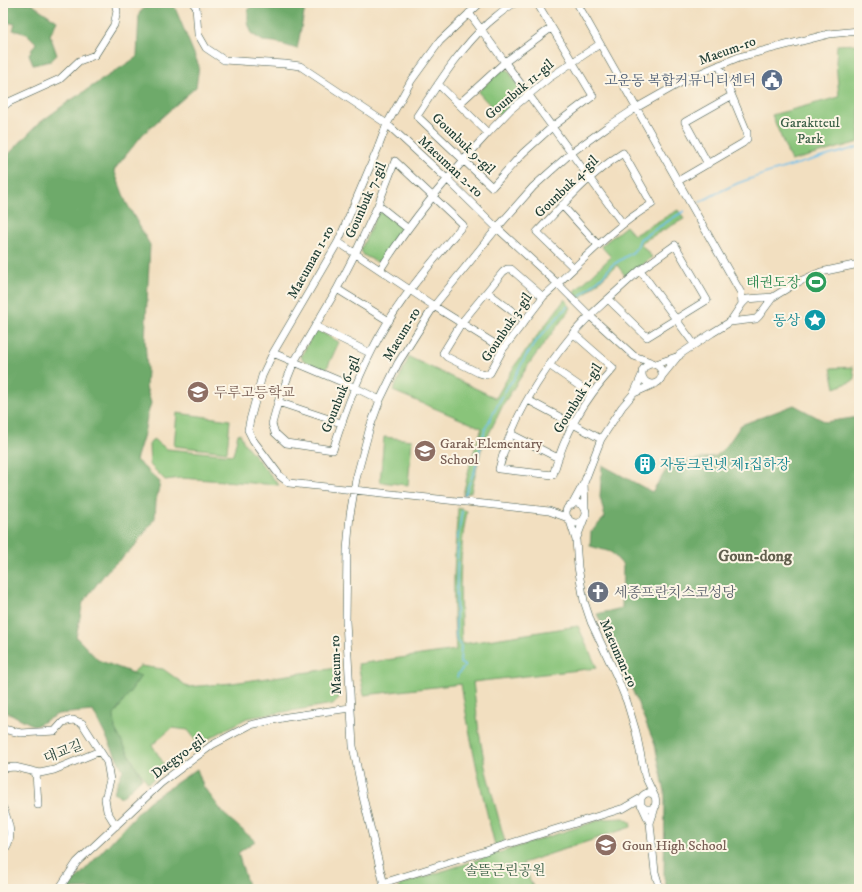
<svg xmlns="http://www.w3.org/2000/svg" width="862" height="892" viewBox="0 0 862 892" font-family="'IM FELL DW Pica','Noto Serif KR',serif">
<rect width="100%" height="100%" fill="#fcf5e5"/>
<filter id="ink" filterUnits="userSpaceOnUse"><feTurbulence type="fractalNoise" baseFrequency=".025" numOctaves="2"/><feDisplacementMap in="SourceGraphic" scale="8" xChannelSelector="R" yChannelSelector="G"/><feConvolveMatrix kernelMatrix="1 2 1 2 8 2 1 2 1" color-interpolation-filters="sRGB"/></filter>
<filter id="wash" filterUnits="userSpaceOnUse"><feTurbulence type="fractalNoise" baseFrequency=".012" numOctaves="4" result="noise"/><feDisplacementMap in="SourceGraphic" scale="16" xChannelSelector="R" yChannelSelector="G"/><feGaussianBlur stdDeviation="0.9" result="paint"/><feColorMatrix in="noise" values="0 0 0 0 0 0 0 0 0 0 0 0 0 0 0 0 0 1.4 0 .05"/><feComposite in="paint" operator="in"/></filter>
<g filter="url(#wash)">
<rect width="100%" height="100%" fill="#f2dfc0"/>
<path fill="#89c47a" stroke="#548057" d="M859,44V142L791,161L772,115L839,97L836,62L837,45Z
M507,69L521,90L523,96L499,115L478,92L501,70Z
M678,210L684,219L640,243L652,257L627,278L617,265L580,299L574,292L611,257L601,246L626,226L634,235Z
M381,211L401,227L402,232L383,260L377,262L363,255L361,249L378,213Z
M565,299L571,308L531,361L504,403L481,450L471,492L463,495L471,460L482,428L393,391L409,357L496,398L515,365Z
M319,331L339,342L326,370L304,361L301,357L314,332Z
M853,367L855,380L835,388L831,368Z
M177,413L230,420L227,452L174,446Z
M240,433L244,443L279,485L181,478L165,480L150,465L149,445L153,439L167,449L233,455L238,434Z
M384,437L412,440L408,485L380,482Z
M458,508L467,511C458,554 460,600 462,644L578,626L597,668L473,682L479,732L486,771L505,842L495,845C481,792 470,738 461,684L364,695L358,664L456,650C452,602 454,556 458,508Z
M140,666L163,669L188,687L232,683L337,668L339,699L333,704L247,718L199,744L188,730L172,728L152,745L167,769L148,783L116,741L111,700L122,683Z
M624,818L630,822L631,827L523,863L534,889H498L496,886L487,889H398L400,885L603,819Z"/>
<path fill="#6eaa6a" stroke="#46744f" d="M3,3H30L57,21L50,35L57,55L51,61L33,65L29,54L36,43L27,34L13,30L15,24L3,21Z
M150,3H173L199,66L196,87L143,134L114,170L126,202L150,245L145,339L147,370L146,387L151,403L147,417L144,434L136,460L160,482L156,501L155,518L135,546L107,571L83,602L76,637L98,660L141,676L114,715L115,729L142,778L122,797L113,793L123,770L93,711L58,714L35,726L3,710V160L38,124L68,102L137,57L139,13Z
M257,3H306L297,49L275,42L263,41L252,34L248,23V9Z
M794,405L826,422L859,417V889H667L664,878L665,792L655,745L625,672L597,614L622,608L623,565L611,552L590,546L591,532L605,517L600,497L602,465L652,492L672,461L679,462L716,456L728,444L741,425Z
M197,769L203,786L224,814L255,841L238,853L249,889H67L148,802Z"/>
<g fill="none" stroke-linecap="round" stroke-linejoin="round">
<path stroke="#6fc0eb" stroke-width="1.5" d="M700,202C714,195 729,186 744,181C782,167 821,158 859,147
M580,296L604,275L611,266L633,252L637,247L640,239L684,211
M465,495L468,486L475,470L485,429L497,406L508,386L513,380L526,356L538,339L568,306
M457,677L458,674L465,666L460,663L461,646L457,641L456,635V614L458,537L462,511"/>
</g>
</g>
<g filter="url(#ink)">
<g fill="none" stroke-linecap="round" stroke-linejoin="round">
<g stroke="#3f5549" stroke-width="8">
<path id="minor" d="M193,3L196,7L198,34L206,48L224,60L285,64L300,66L387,124L447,179L497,228L558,284L590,316L634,356L653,363
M480,3L440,41L411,81L387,124L378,148L338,242L273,353L262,376L250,420L248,430L253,440L280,476L289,483L549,511L568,518
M515,3C505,8 497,16 488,23C459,50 439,83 417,116L492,187L523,153L552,127L593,96L537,3
M577,3L741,293L742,304
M469,13L623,224
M438,84L488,133L510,110L549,78L600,44
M459,104L505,62L551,28
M3,107L9,102L60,79L79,61L95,55L114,25L117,11L115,3
M395,161L463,225C433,261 402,296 379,337C359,373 345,411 333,450L286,443L275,433L272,424L278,402L294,362L337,289L355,254L378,205Z
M708,164L685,122L731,96
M678,181L743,143L747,139V132L719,65
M378,205L407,228
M562,205L598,245
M338,242L434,306L503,349
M675,245L707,300L647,337L608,299L640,270Z
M507,269H511L543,297L503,349L490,373L486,375L479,373L447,357L443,353L462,322L503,272Z
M380,270C412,219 448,177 488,133
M640,270L694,344
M337,289L389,321
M487,292L524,320
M543,297C579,265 610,229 652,204L623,153C589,174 564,204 537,232L573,267
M730,322L742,304L747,299L773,297L796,283L821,272L859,264
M315,326L370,353
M573,333L613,368C583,401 565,433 553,475L499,469C511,420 541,373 573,334C583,321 596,310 608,299
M273,353L354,387L380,400
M642 374a10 10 0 1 1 20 0a10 10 0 1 1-20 0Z
M656,364L679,356
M549,365L591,394
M662,376L679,355L712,333L730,322L756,319L759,316L773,297
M634,393L654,384
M528,400L601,439
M278,402L341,423
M511,434L558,458
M584,483L585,508
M566 513a10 10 0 1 1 20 0a10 10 0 1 1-20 0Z
M572,505L584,483L601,439L622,407L634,393L642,375
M570,521L576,540L578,567L584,601L591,622L616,675L627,702L636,732L645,776L655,797
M576,540L584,519
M3,729L21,733L55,731L63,722L73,720L82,723L107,762L110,780L105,799L107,811L116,826
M3,768L15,767L40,773L54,770L100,751
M36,772L38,805
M3,808C9,822 15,839 3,851
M643,808L650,823L655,872L660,889
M650,823C652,816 663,793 648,793C645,793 643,795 641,798V805L645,809H651L656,806
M383,883L624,808L641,798
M59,889L77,862L125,817L161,783L212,745L250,725L287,717L350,708
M385,889L363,797L353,746L346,621L347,550L350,515L356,479L370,427L380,400L398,363L434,306L497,228L533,187L571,153L607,127L636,108L689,78L739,57L829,34L859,31"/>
</g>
<use href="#minor" stroke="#fff" stroke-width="7"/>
</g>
</g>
<defs>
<g id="civic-disc" transform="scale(1.15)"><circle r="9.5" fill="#5c6f8a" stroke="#fcf5e5"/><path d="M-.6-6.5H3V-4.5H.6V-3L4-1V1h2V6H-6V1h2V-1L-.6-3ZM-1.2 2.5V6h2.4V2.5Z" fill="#fff"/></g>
<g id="stadium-disc" transform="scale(1.15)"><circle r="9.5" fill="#2e9e5b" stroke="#fcf5e5"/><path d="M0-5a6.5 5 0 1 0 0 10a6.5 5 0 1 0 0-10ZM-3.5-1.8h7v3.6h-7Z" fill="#fff"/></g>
<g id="sight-disc" transform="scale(1.15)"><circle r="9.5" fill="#0f9aa8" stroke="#fcf5e5"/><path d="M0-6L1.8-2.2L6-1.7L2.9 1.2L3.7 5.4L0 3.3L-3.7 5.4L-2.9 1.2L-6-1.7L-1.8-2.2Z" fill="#fff"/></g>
<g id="school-disc" transform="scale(1.15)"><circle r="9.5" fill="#8d6e63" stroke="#fcf5e5"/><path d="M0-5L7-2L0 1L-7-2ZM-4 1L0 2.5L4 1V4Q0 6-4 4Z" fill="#fff"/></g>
<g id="building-disc" transform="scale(1.15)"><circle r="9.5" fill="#0f9aa8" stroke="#fcf5e5"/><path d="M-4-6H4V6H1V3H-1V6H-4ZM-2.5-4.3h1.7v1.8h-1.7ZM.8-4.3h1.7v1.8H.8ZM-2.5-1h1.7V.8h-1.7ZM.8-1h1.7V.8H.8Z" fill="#fff"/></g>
<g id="church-disc" transform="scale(1.15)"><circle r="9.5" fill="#6b7280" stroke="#fcf5e5"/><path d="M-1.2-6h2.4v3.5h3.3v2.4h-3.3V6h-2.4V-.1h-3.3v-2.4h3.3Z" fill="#fff"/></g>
</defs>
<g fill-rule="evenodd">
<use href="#civic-disc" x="772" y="80"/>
<use href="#stadium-disc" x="816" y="282"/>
<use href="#sight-disc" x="815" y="320"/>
<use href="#school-disc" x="198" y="392"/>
<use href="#school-disc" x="425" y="451"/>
<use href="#building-disc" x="645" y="464"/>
<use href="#church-disc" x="598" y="592"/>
<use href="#school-disc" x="606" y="845"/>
</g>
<g text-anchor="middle" stroke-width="4" stroke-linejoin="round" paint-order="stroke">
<g font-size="14" fill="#1f3d34" stroke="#fcf5e5">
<text transform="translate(727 50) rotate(-20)" y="5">Maeum-ro</text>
<text transform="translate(519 89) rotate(-40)" y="5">Gounbuk 11-gil</text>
<text transform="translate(464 143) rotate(44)" y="5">Gounbuk 9-gil</text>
<text transform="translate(451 166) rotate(43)" y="5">Maeuman 2-ro</text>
<text transform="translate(566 186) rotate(-44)" y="5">Gounbuk 4-gil</text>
<text transform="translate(365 200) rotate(-66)" y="5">Gounbuk 7-gil</text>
<text transform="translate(310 262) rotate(-61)" y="5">Maeuman 1-ro</text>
<text transform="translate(506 327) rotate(-56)" y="5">Gounbuk 3-gil</text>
<text transform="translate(401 334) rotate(-59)" y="5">Maeum-ro</text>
<text transform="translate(340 394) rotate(-68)" y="5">Gounbuk 6-gil</text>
<text transform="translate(577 398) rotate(-58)" y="5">Gounbuk 1-gil</text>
<text transform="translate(619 653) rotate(66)" y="5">Maeuman-ro</text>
<text transform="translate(335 665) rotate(-92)" y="5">Maeum-ro</text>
<text transform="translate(63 751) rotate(-21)" y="5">대교길</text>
<text transform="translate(178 756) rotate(-37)" y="5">Daegyo-gil</text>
</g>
<g font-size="14" fill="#4e5e75" stroke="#fcf5e5" text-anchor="end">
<text x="756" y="85">고운동 복합커뮤니티센터</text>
</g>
<g font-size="14" fill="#3a5f46" stroke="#fcf5e5">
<text x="810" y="127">Garaktteul<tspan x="810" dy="16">Park</tspan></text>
<text x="505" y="875">솔뜰근린공원</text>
</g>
<g font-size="14" fill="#27864d" stroke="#fcf5e5" text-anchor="end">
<text x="800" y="287">태권도장</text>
</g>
<g font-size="14" fill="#0d838f" stroke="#fcf5e5" text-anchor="end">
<text x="800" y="325">동상</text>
<text x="660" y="469" text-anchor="start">자동크린넷 제1집하장</text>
</g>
<g font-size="14" fill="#785e54" stroke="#fcf5e5" text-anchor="start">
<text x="214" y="397">두루고등학교</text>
<text x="440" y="448">Garak Elementary<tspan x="440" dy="16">School</tspan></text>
<text x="622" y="850">Goun High School</text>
</g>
<g font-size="14" fill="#5b616d" stroke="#fcf5e5" text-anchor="start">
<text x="614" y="597">세종프란치스코성당</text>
</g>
<g font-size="16" font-weight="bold" fill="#63604f" stroke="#fcf5e5">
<text x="755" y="561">Goun-dong</text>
</g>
</g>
<rect width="862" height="892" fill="none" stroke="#fcf5e5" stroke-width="16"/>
</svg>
